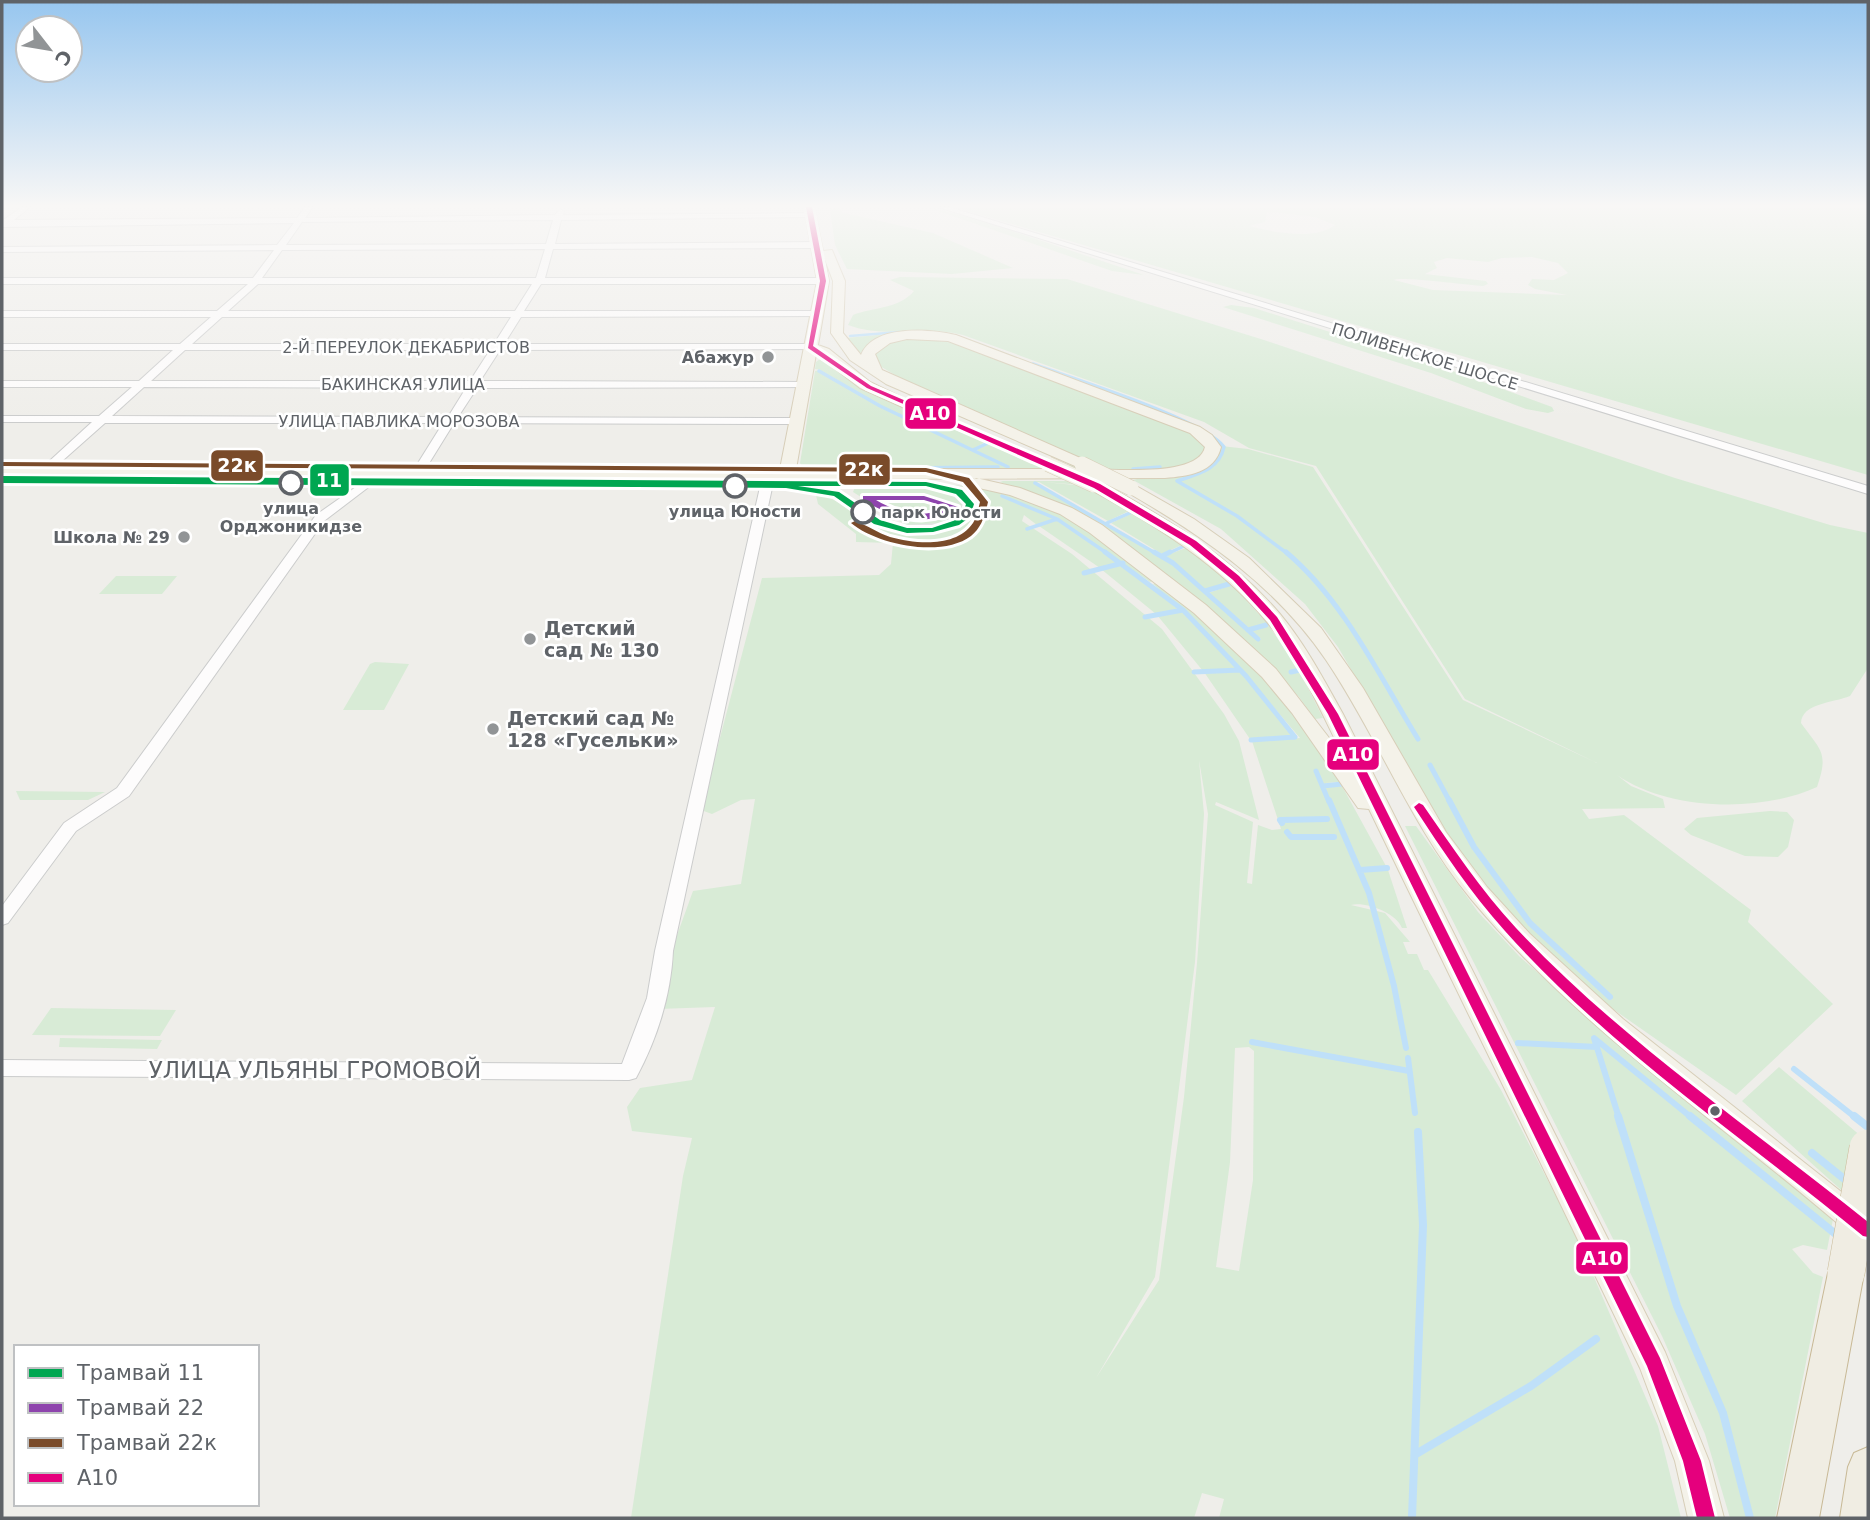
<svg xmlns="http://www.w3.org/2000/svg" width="1870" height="1520" viewBox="0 0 1870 1520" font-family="'DejaVu Sans',sans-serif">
<rect width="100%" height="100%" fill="#efeeea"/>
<path fill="#d8ebd6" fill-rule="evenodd" d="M927,207L976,219L1144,275L1112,271Z
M954,207H1868V475ZM1273,212L1315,217L1335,225C1315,241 1273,232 1249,226L1265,222L1267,213ZM1532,257L1558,263L1568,273L1554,280L1532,279L1528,285L1535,289L1567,295L1433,290L1394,280C1400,276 1467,285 1483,286L1488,284L1486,281L1425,274L1437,268L1434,262L1447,258L1488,262L1502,258Z
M838,208L844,213L933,233L1013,268L952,274L847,269L835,245L830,209Z
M900,277L1067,279L1264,340L1675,478L1830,525L1868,533V668L1850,696C1833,703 1802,703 1801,723C1821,751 1829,752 1817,787C1761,813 1669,811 1617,775L1631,786L1663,799L1665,808L1582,809L1589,819L1624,815L1751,910L1748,922L1833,1004L1736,1095L1600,1000L1508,912L1473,870L1434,813L1338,647L1305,604L1221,529L1133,480C1161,472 1196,481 1218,456L1214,439L1171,418L954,338C919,330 885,332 859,354L846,338L919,331L956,337L1189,423L1213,435L1221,446L1248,449L1313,467L1463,700L1597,763L1465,699L1316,466L1249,448L1204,422L963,335C924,325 885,339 848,325L853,315C873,307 899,309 914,291L890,280Z
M1231,305L1254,308L1447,369L1552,407L1554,411L1548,413L1526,409L1431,373L1223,307Z
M913,338L955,343L1187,430L1207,446L1203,459L1162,471L803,468L800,463L815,371L821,370L815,369L816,362L820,359L862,389L927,418L916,423L892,413L998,462L976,450L989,444L1031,464L1097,465L915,387L880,366L873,354L886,343Z
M931,420L985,442L973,449L919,424Z
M1003,481H1073L1082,485L1043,482L1085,486L1131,510L1108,521L1039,482L1035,483L1172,563L1258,640L1261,639L1251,630L1269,626L1298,668L1290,671L1300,672L1323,718L1315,719L1299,697L1248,644L1059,503L1000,482Z
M856,485C923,481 998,481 1060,512C1094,529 1125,557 1155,580L1150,582L1059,519L1002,495L1055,518L1037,525L1024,515L1022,521L1072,554L1162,629L1224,714L1239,741L1259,820L1216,802L1215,805L1253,822L1247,883L1252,884L1258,825L1272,830L1281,829L1252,741L1300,738L1228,654L1153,584L1158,582C1202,617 1245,653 1281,697C1302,723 1320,753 1340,782L1326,783L1327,787L1342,786L1386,866L1361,869L1363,872L1388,870L1407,928H1402C1396,912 1364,901 1351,905L1385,913L1410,942H1403L1408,954H1417L1424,970H1428L1501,1090L1575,1233L1658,1426L1681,1518H1219L1224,1499L1202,1493L1194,1518H631L683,1176L692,1138L632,1131L627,1107L640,1088L692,1080L715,1007L658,1009L676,938L693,891L741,884L755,799L741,800L712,814L701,810L762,578L879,575L891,564L893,543L856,542V534L818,504L816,495C836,496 848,511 864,520C879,529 894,532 912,533L914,530L853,492ZM1199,760L1208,814L1197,963L1184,1097L1159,1280L1096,1378L1155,1277L1195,962L1204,814ZM1249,1047L1254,1051L1253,1180L1239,1271L1216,1267L1230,1162L1235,1048Z
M1135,512L1184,544L1162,554L1111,523Z
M1058,519L1121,562L1100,568L1039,526Z
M1188,547L1228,581L1227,583L1205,590L1165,556Z
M1123,563L1181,610L1156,614L1101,569Z
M116,576H177L162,594H99Z
M1232,585L1267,623L1249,628L1208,593Z
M1183,610L1238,669L1203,671L1157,615Z
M375,662L409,664L384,710H343L370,664Z
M1240,670L1294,736L1250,739L1204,672Z
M16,791L105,792L88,800H20Z
M1770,811L1787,812L1794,820L1788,847L1778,857L1745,856L1691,835L1684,829L1697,818Z
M1405,826H1416L1478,912L1519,956L1563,995L1834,1214L1827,1250L1803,1245L1792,1249L1813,1273L1823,1277L1775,1518H1730L1705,1434L1662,1336Z
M51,1008L176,1010L160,1036L32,1035Z
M60,1038L162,1040L157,1049L59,1047Z
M1779,1067L1868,1142V1214L1742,1101Z"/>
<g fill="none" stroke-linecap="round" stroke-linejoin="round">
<path stroke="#bfe0f9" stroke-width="2.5" d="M850,336L899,332"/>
<path stroke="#bfe0f9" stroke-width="3.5" d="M1033,364C1073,379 1203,419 1224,447C1219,470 1198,474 1177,481L1237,516L1288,554
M819,371L880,406L1008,467
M917,424L930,418
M973,450L988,443
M899,468L998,467
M1133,469L1160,467
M1035,483L1157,554
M1002,496L1057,519L1108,554
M1107,523L1132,512
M1027,529L1057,519
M1167,554L1184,546"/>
<path stroke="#bfe0f9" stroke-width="5" d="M1105,552L1183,610L1246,676L1295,737
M1154,552L1173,563L1258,639
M1286,552C1345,602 1378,674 1418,739
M1162,556L1170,552
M1084,573L1123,563
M1205,591L1229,584
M1145,617L1183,610
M1248,630L1266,625
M1194,672L1240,670
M1291,672L1300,670
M1251,740L1295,737
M1430,765L1450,802
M1316,771L1329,802
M1323,786L1342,784"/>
<path stroke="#bfe0f9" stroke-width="6" d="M1329,800L1369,893L1394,986L1406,1048
M1449,800L1474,847L1530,923L1610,997
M1282,823L1280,820L1327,819
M1287,832L1291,837H1334
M1360,870L1387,868
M1252,1042L1409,1071
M1518,1043L1597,1047
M1408,1058L1415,1113
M1794,1069L1856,1118
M1619,1118L1594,1038L1692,1118"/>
<path stroke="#bfe0f9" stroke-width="8" d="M1618,1116L1677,1306L1723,1413L1750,1518
M1690,1116L1838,1236
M1854,1116L1868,1127
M1812,1153L1848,1182
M1416,1454L1531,1386L1596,1339
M1412,1518L1423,1225L1418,1132"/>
<g stroke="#cbcccc" stroke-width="2">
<path id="minor" d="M22,207H30L14,220L297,218L305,207H313L305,218L555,215L560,209L564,211L563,215L814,213L811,217L561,220L555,244L816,242L820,245L816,248L553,249L545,278H823L827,281L823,284H541L524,311H817L820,312V316L521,317L504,344H810L815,347L813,349L500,350L480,381L804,382L809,385L808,387L477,388L458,417L797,418L802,421L797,424L454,423L423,473L419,474L413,471L443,423H105L52,470H44V466L92,422H2V416H99L132,387H2V381H139L173,350H2V344H180L211,317H2V311H217L248,284H2V278H253L274,250L2,252V247L277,245L294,223L2,227V221ZM553,220L546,244L286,245L302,222ZM545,249L536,278H262L282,250ZM258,284H532L515,311H228ZM222,317H511L494,344H192ZM185,350H490L470,381H151ZM144,387L466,388L448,417L112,416Z
M938,207H949L1868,486V494Z
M383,468L389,471L387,473L324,521L129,796L76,831L8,923L2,925V906L64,823L117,788L316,515Z
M769,470L775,474L673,951C671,995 657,1039 636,1078L629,1080L2,1076V1060L622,1064L647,998L655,951L763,474Z"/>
</g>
<g stroke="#d7ceb8" stroke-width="2">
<path id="major" d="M804,207H814L823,251L832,250L845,281L843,333L861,355C873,324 930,329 956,335L1200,427L1212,435L1221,447C1215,473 1188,476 1165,478L787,479L2,473V463L780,469L817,281ZM824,257L833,281L831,333L850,360L886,384L1082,469H796L816,354L860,388L918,414H928L930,411L870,382L829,349L818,345L829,281ZM907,339L948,341L1190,433L1205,447C1198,479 1109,468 1082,469L1090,464L1087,461L882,370L875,354L890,343Z
M976,478L1020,488L1072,508L1102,525L1206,605L1276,669L1343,756C1321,711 1299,661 1267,622C1219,564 1154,524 1088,488V482H1100C1166,518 1231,556 1280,614C1305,644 1324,680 1343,714L1665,1352L1709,1461L1724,1518H1688L1675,1461L1640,1368L1369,809L1358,808L1292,713L1262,677L1194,613L1090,533L1060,514L1010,495L970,486L968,483Z
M1131,483L1194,519L1249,558L1321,628L1363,688L1446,832L1487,887L1530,934L1623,1019L1868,1213V1235L1861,1238L1850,1234C1723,1124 1579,1029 1471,899C1411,826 1378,737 1326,660C1276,586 1202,535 1125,491V485Z"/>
</g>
<g stroke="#c8b996" stroke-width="2">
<path id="highway" d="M1846,1257L1859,1262L1864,1273L1819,1518H1777L1828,1273L1833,1262Z
M1868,1447V1518H1840L1848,1467L1854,1453Z"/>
</g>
<use href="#minor" fill="#fdfcfc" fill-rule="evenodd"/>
<use href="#major" fill="#f4f2e9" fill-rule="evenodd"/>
<use href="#highway" fill="#f0ede3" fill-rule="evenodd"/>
<path stroke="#e4e4e4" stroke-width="2" d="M786,486L838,490L883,520L904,526L941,524L960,514L963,504L950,492L926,484"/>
<g stroke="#d7ceb8" stroke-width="16" stroke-linecap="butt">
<path id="major-bridge" d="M1048,464L1094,485
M1082,464L1131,488"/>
</g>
<g stroke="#c8b996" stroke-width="38" stroke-linecap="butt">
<path id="highway-bridge" d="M1846,1273L1868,1148"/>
</g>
<use href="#major-bridge" stroke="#f4f2e9" stroke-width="15"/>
<use href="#highway-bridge" stroke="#f0ede3" stroke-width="37"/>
<g stroke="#fff" stroke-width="6">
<path id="bus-1" d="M806,207H812L826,281L813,346L871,386L1100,484L1196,541L1239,576L1277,617L1338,714L1660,1358L1701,1461L1715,1518H1697L1683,1461L1647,1366L1328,714L1270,620L1233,580L1190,545L1094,488L867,388L808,348L820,281Z
M1419,803L1423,805C1452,847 1481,890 1516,928C1621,1040 1749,1126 1868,1222V1237L1863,1236C1743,1137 1609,1048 1505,931C1471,893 1442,850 1414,807Z"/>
</g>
<use href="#bus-1" fill="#e5007d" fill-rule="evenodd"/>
<g stroke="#fff" stroke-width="6">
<path id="tram-1" d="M2,476L926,482L962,490L974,504L970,517L959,525L933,532L907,533L874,524L834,496L786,488L2,483ZM798,486H926L956,494L966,504L963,514L953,521L932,528H907L880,520L839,492Z"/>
</g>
<g stroke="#fff" stroke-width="6">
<path id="tram-2" d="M863,496H924L958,507C929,530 891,517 863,500ZM876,500H924L947,507C923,520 898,513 876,500Z"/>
</g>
<g stroke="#fff" stroke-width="6">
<path id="tram-3" d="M2,462L926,468L969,478L988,502C985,515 982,527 971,536C942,558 877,545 851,523L855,521C867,525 878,533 890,537C916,544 956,548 973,523C977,517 978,509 980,502L963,482L926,472L2,466Z"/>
</g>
<use href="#tram-1" fill="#00a651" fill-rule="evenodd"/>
<use href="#tram-2" fill="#8e44ad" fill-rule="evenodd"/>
<use href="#tram-3" fill="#7a4b2a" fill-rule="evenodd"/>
</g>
<linearGradient id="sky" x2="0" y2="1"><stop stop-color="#97c6ef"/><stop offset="0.49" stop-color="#f8f7f6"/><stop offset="1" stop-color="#f8f7f6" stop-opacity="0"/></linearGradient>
<rect width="1870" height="420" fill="url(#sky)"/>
<g fill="#919496" stroke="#fff" stroke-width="2.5">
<circle cx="768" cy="357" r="7"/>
<circle cx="184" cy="537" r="7"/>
<circle cx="530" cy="639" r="7"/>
<circle cx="493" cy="729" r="7"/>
</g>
<g fill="#fff" stroke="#5f6368" stroke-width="3.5">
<circle cx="291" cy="483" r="11"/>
<circle cx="735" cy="486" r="11"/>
<circle cx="863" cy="512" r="11"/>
</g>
<circle fill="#5f6368" stroke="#fff" stroke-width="2.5" cx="1715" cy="1111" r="6"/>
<g text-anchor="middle" stroke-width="5" stroke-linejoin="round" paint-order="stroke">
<g font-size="16" fill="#5f6368" stroke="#fff">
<text x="406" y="353">2-Й ПЕРЕУЛОК ДЕКАБРИСТОВ</text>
<text transform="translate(1425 356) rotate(17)" y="6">ПОЛИВЕНСКОЕ ШОССЕ</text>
<text x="403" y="390">БАКИНСКАЯ УЛИЦА</text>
<text x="399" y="427">УЛИЦА ПАВЛИКА МОРОЗОВА</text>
</g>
<g font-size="16" font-weight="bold" fill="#5f6368" stroke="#fff" text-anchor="end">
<text x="754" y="363">Абажур</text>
<text x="170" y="543">Школа № 29</text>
</g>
<g font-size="16" font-weight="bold" fill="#5f6368" stroke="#fff">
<text x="291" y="514">улица<tspan x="291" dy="18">Орджоникидзе</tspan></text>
<text x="735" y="517">улица Юности</text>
<text x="881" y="518" text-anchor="start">парк Юности</text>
</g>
<g font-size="19" font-weight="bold" fill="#5f6368" stroke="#fff" text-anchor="start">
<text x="544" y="635">Детский<tspan x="544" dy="22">сад № 130</tspan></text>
<text x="507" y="725">Детский сад №<tspan x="507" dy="22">128 «Гусельки»</tspan></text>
</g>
<g font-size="23" fill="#5f6368" stroke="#fff">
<text x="315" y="1078">УЛИЦА УЛЬЯНЫ ГРОМОВОЙ</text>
</g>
</g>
<g stroke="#fff" stroke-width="2.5">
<rect x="904" y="397" width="53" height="33" rx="7" fill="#e5007d"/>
<rect x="210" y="449" width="54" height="33" rx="7" fill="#7a4b2a"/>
<rect x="838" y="453" width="53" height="33" rx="7" fill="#7a4b2a"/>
<rect x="309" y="463" width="41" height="34" rx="7" fill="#00a651"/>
<rect x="1326" y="738" width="54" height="33" rx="7" fill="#e5007d"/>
<rect x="1575" y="1241" width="54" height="34" rx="7" fill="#e5007d"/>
</g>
<g font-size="19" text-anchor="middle" font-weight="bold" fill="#fff">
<text x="930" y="420">А10</text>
<text x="237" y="472">22к</text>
<text x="864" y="476">22к</text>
<text x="329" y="487">11</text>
<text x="1353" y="761">А10</text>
<text x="1602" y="1265">А10</text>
</g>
<rect width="1870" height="1520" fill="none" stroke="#5f6368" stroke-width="7"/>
<rect x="14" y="1345" width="245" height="161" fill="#ffffff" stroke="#bfc1c3" stroke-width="2"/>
<rect x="28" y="1368" width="35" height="10" fill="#00a651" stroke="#bfc1c3" stroke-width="2"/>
<text x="77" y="1380" font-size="21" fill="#5f6368">Трамвай 11</text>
<rect x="28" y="1403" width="35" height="10" fill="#8e44ad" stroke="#bfc1c3" stroke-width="2"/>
<text x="77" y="1415" font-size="21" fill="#5f6368">Трамвай 22</text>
<rect x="28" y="1438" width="35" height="10" fill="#7a4b2a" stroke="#bfc1c3" stroke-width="2"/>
<text x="77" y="1450" font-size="21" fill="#5f6368">Трамвай 22к</text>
<rect x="28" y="1473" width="35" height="10" fill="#e5007d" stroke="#bfc1c3" stroke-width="2"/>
<text x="77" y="1485" font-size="21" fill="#5f6368">А10</text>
<g transform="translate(49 49) rotate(121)"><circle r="33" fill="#ffffff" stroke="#bfc1c3" stroke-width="2"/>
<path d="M0-5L12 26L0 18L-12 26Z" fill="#919496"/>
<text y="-10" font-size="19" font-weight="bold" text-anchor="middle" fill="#5f6368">С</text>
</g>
</svg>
